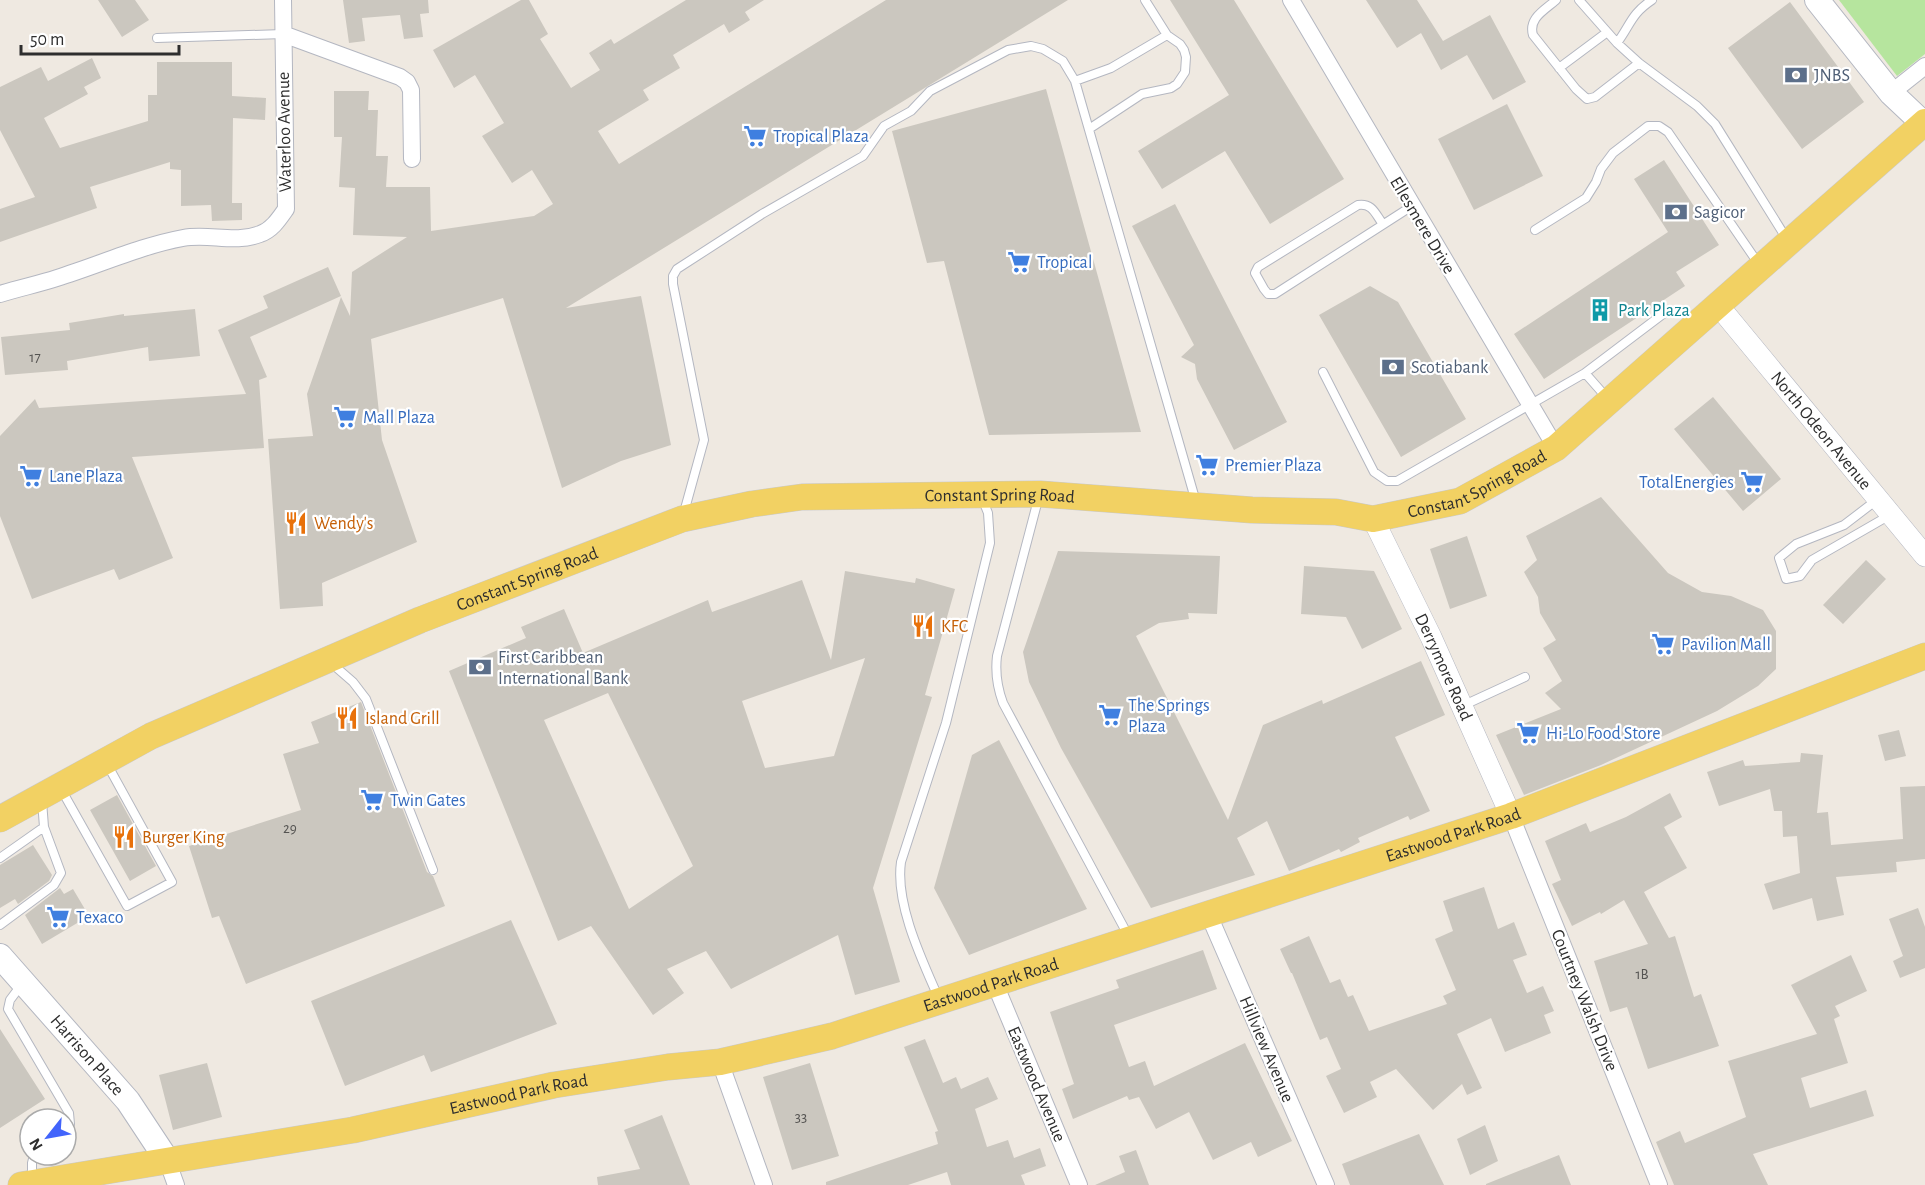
<svg xmlns="http://www.w3.org/2000/svg" width="1925" height="1185" viewBox="0 0 1925 1185" font-family="'Alegreya Sans',sans-serif">
<rect width="100%" height="100%" fill="#efe9e1"/>
<path fill="#b6e59e" d="M1839,0H1925V54L1897,76Z"/>
<path fill="#cbc7bf" fill-rule="evenodd" d="M98,0H135L149,20L122,37Z
M343,0H428L429,13L420,14L423,37L404,39L400,15L362,18L365,41L349,43Z
M521,0H529L548,34L540,39L571,88L600,70L589,53L611,39L614,44L686,0H764L745,12L750,20L729,33L724,24L673,55L680,68L643,90L649,100L598,131L619,164L886,0H1068L566,308L641,296L671,445L621,461L562,488L503,298L371,339L382,440L417,542L322,583L323,606L280,609L268,439L313,436L307,394L341,297L350,316L352,272L407,237L353,235L355,188L339,187L342,137H334V91H369L368,110H378L376,156H388L386,187H430L431,231L534,216L553,204L532,170L512,183L482,136L504,123L475,75L454,88L433,50Z
M1170,0H1234L1344,179L1270,224L1225,151L1162,189L1138,151L1229,95Z
M1366,0H1417L1443,41L1490,15L1526,82L1493,100L1467,55L1441,70L1421,33L1397,48Z
M1790,2L1864,102L1802,149L1728,48Z
M92,58L101,78L84,87L88,94L44,118L60,148L148,121V95H157V62H232V96L266,98L265,120L233,118L232,203H242V220L212,221L211,205L181,206V170L170,169V162L90,187L97,208L0,242V209L35,197L0,130V87L41,67L48,81Z
M1046,89L1141,432L989,435L944,261L927,263L892,131Z
M1507,104L1543,176L1474,210L1438,139Z
M1664,160L1719,245L1676,272L1685,286L1544,379L1514,334L1668,232L1634,179Z
M1175,204L1287,422L1234,450L1197,379L1195,364L1181,357L1194,345L1132,226Z
M328,267L341,296L250,337L267,377L259,380L264,448L132,457L173,558L119,580L114,569L32,599L0,516V436L35,399L39,408L246,394L218,330L268,308L263,296Z
M1370,286L1398,302L1466,419L1401,457L1319,315Z
M195,309L200,356L149,361L148,347L67,361L68,370L5,375L1,337L70,330L69,323L124,314V316Z
M1713,397L1781,479L1743,511L1674,429Z
M1601,497L1668,573L1702,592L1731,596L1763,610L1776,631V669L1758,686L1717,711L1601,765L1524,795L1496,735L1561,709L1545,693L1562,681L1543,648L1556,640L1540,613L1538,597L1524,572L1537,560L1526,536Z
M1467,536L1487,596L1450,609L1430,549Z
M1058,551L1220,556L1217,614L1188,613L1189,619L1159,623L1136,636L1228,820L1263,725L1322,700L1323,704L1421,661L1445,715L1395,737L1430,811L1410,820L1408,816L1358,838L1360,842L1341,852L1339,849L1289,871L1267,821L1237,838L1255,875L1151,908L1061,748L1029,682L1023,652Z
M1866,560L1886,579L1843,624L1823,605Z
M1304,566L1374,571L1402,629L1362,649L1346,617L1301,614Z
M845,571L915,583L916,578L955,589L925,695L932,697L873,888L900,982L855,995L838,935L731,989L706,951L667,969L684,993L653,1015L591,926L558,941L449,671L526,638L521,627L564,609L583,653L708,600L712,612L802,580L831,660ZM865,658L834,756L765,768L742,701ZM608,693L693,866L629,909L544,720Z
M361,702L427,872L433,876L445,906L246,984L219,916L212,918L189,846L301,810L283,754L319,743L311,722Z
M1899,730L1906,756L1885,761L1878,735Z
M999,740L1087,909L969,955L934,888L972,755Z
M1801,753L1823,755L1817,813L1828,812L1831,845L1903,839L1900,787L1925,786V859L1896,862L1897,872L1836,877L1844,915L1817,921L1812,898L1773,910L1764,884L1800,873L1797,836L1783,837L1782,811H1774L1770,789L1719,806L1707,772L1743,760L1745,766L1800,762Z
M1670,793L1682,817L1664,827L1687,868L1644,892L1669,938L1675,936L1694,997L1701,994L1719,1046L1648,1069L1627,1007L1610,1012L1594,961L1648,944L1624,900L1601,914L1600,912L1572,926L1552,884L1561,880L1545,841L1586,823L1590,832L1626,817Z
M117,795L156,866L130,881L90,810Z
M33,845L52,875L49,881L18,904L15,899L0,908V865Z
M1484,887L1498,929L1514,922L1527,955L1513,960L1527,993L1543,986L1554,1011L1544,1015L1551,1033L1505,1052L1491,1018L1457,1034L1482,1088L1467,1095L1462,1084L1433,1110L1396,1069L1370,1082L1377,1097L1344,1113L1326,1076L1341,1069L1327,1037L1320,1040L1292,973H1291L1280,949L1309,936L1330,983L1340,979L1348,997L1353,995L1369,1031L1447,1004L1443,996L1456,990L1435,939L1453,931L1443,901Z
M60,888L64,894L73,889L89,916L42,944L25,915Z
M1918,908L1925,927V968L1900,978L1893,961L1903,956L1889,919Z
M511,920L557,1024L431,1072L424,1055L345,1086L311,1001Z
M1203,950L1217,989L1114,1025L1129,1067L1145,1061L1154,1086L1245,1043L1292,1141L1258,1157L1251,1142L1213,1160L1189,1112L1156,1129L1139,1097L1129,1100L1127,1096L1073,1119L1062,1089L1074,1084L1050,1012L1119,988L1116,980Z
M1851,955L1867,991L1835,1006L1840,1016L1834,1019L1848,1063L1801,1078L1810,1108L1866,1090L1874,1116L1753,1154L1768,1185H1674L1656,1142L1680,1131L1685,1143L1746,1117L1728,1061L1817,1034L1791,985Z
M0,1029L45,1099L0,1128Z
M925,1039L943,1083L956,1077L961,1089L988,1077L998,1099L975,1109L987,1147L1008,1140L1014,1158L1040,1148L1046,1166L1021,1175L1025,1185H951L947,1172L908,1185H826V1182L938,1144L935,1132L938,1131L904,1047Z
M207,1063L222,1117L173,1130L159,1075Z
M810,1063L839,1156L792,1170L763,1077Z
M662,1115L690,1185H598L597,1177L640,1169L624,1130Z
M1485,1125L1498,1161L1470,1175L1457,1139Z
M1419,1134L1444,1185H1350L1342,1164Z
M1136,1150L1149,1185H1095L1125,1172L1119,1156Z
M1559,1155L1571,1185H1486V1184Z"/>
<g fill="none" stroke-linecap="round" stroke-linejoin="round">
<g stroke="#b4b7c1" stroke-width="10">
<path id="service" d="M1556,0C1545,10 1528,18 1533,35L1576,89L1587,99L1595,97L1639,63
M1579,0L1617,43L1639,63L1697,106L1715,124L1788,241
M157,38L283,34
M1617,43C1631,24 1631,14 1652,0
M1559,68L1606,33
M1075,81L1111,68L1167,35
M1089,129L1142,94L1171,88L1177,84L1185,72L1186,57L1184,50L1180,44L1167,35L1145,0
M1382,223C1375,213 1372,203 1358,205L1258,267L1255,273L1264,289L1268,294H1275L1412,206
M1535,230L1586,198L1596,182L1601,169L1613,153L1648,126H1659L1668,132L1760,266
M1323,372L1374,472L1387,481H1397L1585,373L1663,314
M1585,373L1607,398
M1039,496L997,656C995,673 997,687 1003,703L1129,937
M1878,499L1844,525L1796,544L1779,558L1786,579L1800,576L1812,560L1890,515
M683,516L704,440L673,284V276L677,269L762,214L863,156L884,126L911,111L930,91L1008,50L1031,46L1043,49L1063,61L1075,81L1196,502
M330,662L353,682L366,699L433,870
M1462,706L1525,677
M61,789L127,906L172,882L107,764
M0,858L44,827L42,801
M0,925L54,885L61,873L44,827
M22,984L10,1000L8,1009L69,1113L70,1124L66,1130
M939,999C922,960 895,904 901,862L946,723L990,543L988,513L982,498
M32,1180V1163L34,1155"/>
</g>
<g stroke="#b4b7c1" stroke-width="18">
<path id="minor" d="M1291,0L1556,448
M283,34L400,77L407,82L411,90L412,159
M1891,93L1925,66
M0,294C19,288 39,284 57,278C99,265 140,246 183,238C209,233 235,244 260,234C272,230 279,219 286,209L283,0
M1511,816L1659,1185
M1208,913L1326,1185
M995,984L1079,1185
M720,1062L764,1185
M167,1160L176,1185"/>
</g>
<g stroke="#b4b7c1" stroke-width="22">
<g id="tertiary">
<path id="s1" d="M1717,304L1925,556"/>
<path id="s2" d="M1373,519L1431,637L1511,816"/>
</g>
</g>
<g stroke="#b4b7c1" stroke-width="26">
<g id="secondary">
<path d="M1817,0L1891,93L1925,125"/>
<path id="s3" d="M0,956L128,1101L167,1160"/>
</g>
</g>
<g stroke="#c9c9c9" stroke-width="27">
<g id="primary">
<path id="s4" d="M0,819L151,736L420,620L682,519L752,504L802,497L1040,494L1252,510L1336,512L1373,519L1460,501L1556,448L1925,122"/>
<path id="s5" d="M21,1185L353,1130L554,1085L668,1067L720,1062L832,1036L1511,816L1925,656"/>
</g>
</g>
<use href="#service" stroke="#fff" stroke-width="8"/>
<use href="#minor" stroke="#fff" stroke-width="16"/>
<use href="#tertiary" stroke="#fff" stroke-width="21"/>
<use href="#secondary" stroke="#fff" stroke-width="24"/>
<use href="#primary" stroke="#f2d163" stroke-width="26"/>
</g>
<defs>
<g id="bank-bare" transform="scale(1.8)"><path d="M-6-4H6V4H-6ZM0-2.3a2.3 2.3 0 1 0 0 4.6a2.3 2.3 0 1 0 0-4.6Z" fill="#5c6f8a" stroke="#fff" stroke-width="2.5" paint-order="stroke"/></g>
<g id="supermarket-bare" transform="scale(1.8)"><path d="M-6-5.5h2.5l.6 2H6L4.5 2H-2.5L-4.4-4H-6ZM-1.5 3.2a1.3 1.3 0 1 0 .1 0ZM3 3.2a1.3 1.3 0 1 0 .1 0Z" fill="#3f7fe0" stroke="#fff" stroke-width="2.5" paint-order="stroke"/></g>
<g id="building-bare" transform="scale(1.8)"><path d="M-4-6H4V6H1V3H-1V6H-4ZM-2.5-4.3h1.7v1.8h-1.7ZM.8-4.3h1.7v1.8H.8ZM-2.5-1h1.7V.8h-1.7ZM.8-1h1.7V.8H.8Z" fill="#0f9aa8" stroke="#fff" stroke-width="2.5" paint-order="stroke"/></g>
<g id="restaurant-bare" transform="scale(1.8)"><path d="M-5-6h1v4h1v-4h1v4h1v-4h1v5L-1.5 .5V6h-2V.5L-5-1ZM5-6V6H3V1.5H1.5Q1.5-4 5-6Z" fill="#e8710a" stroke="#fff" stroke-width="2.5" paint-order="stroke"/></g>
</defs>
<g fill-rule="evenodd">
<use href="#bank-bare" x="1796" y="75"/>
<use href="#supermarket-bare" x="755" y="136"/>
<use href="#bank-bare" x="1676" y="212"/>
<use href="#supermarket-bare" x="1019" y="262"/>
<use href="#building-bare" x="1600" y="310"/>
<use href="#bank-bare" x="1393" y="367"/>
<use href="#supermarket-bare" x="345" y="417"/>
<use href="#supermarket-bare" x="1207" y="465"/>
<use href="#supermarket-bare" x="31" y="476"/>
<use href="#supermarket-bare" x="1752" y="482"/>
<use href="#restaurant-bare" x="296" y="523"/>
<use href="#restaurant-bare" x="923" y="626"/>
<use href="#supermarket-bare" x="1663" y="644"/>
<use href="#bank-bare" x="480" y="667"/>
<use href="#supermarket-bare" x="1110" y="715"/>
<use href="#restaurant-bare" x="347" y="718"/>
<use href="#supermarket-bare" x="1528" y="733"/>
<use href="#supermarket-bare" x="372" y="800"/>
<use href="#restaurant-bare" x="124" y="837"/>
<use href="#supermarket-bare" x="58" y="917"/>
</g>
<g text-anchor="middle" stroke-width="4.5" stroke-linejoin="round" paint-order="stroke">
<g font-size="15" fill="#555452">
<text x="35" y="362">17</text>
<text x="290" y="833">29</text>
<text x="1642" y="979">1B</text>
<text x="801" y="1122">33</text>
</g>
<g font-size="18" fill="#4e5e75" stroke="#fff" text-anchor="start">
<text x="1814" y="81">JNBS</text>
<text x="1694" y="218">Sagicor</text>
<text x="1411" y="373">Scotiabank</text>
<text x="498" y="663">First Caribbean<tspan x="498" dy="21">International Bank</tspan></text>
</g>
<g font-size="18" fill="#2e2e2e" stroke="#fff">
<text transform="translate(284 132) rotate(-91)" y="6">Waterloo Avenue</text>
<text transform="translate(1423 225) rotate(59)" y="6">Ellesmere Drive</text>
<text dy="6" stroke="none"><textPath href="#s1" startOffset="164">North Odeon Avenue</textPath></text>
<text dy="6" stroke="none"><textPath href="#s4" startOffset="1551">Constant Spring Road</textPath></text>
<text dy="6" stroke="none"><textPath href="#s4" startOffset="1066">Constant Spring Road</textPath></text>
<text dy="6" stroke="none"><textPath href="#s4" startOffset="580">Constant Spring Road</textPath></text>
<text dy="6" stroke="none"><textPath href="#s2" startOffset="164">Derrymore Road</textPath></text>
<text dy="6" stroke="none"><textPath href="#s5" startOffset="1478">Eastwood Park Road</textPath></text>
<text dy="6" stroke="none"><textPath href="#s5" startOffset="992">Eastwood Park Road</textPath></text>
<text transform="translate(1585 1000) rotate(68)" y="6">Courtney Walsh Drive</text>
<text transform="translate(1267 1049) rotate(67)" y="6">Hillview Avenue</text>
<text dy="6" stroke="none"><textPath href="#s3" startOffset="132">Harrison Place</textPath></text>
<text transform="translate(1037 1084) rotate(67)" y="6">Eastwood Avenue</text>
<text dy="6" stroke="none"><textPath href="#s5" startOffset="506">Eastwood Park Road</textPath></text>
</g>
<g font-size="18" fill="#366cbe" stroke="#fff" text-anchor="start">
<text x="773" y="142">Tropical Plaza</text>
<text x="1037" y="268">Tropical</text>
<text x="363" y="423">Mall Plaza</text>
<text x="1225" y="471">Premier Plaza</text>
<text x="49" y="482">Lane Plaza</text>
<text x="1734" y="488" text-anchor="end">TotalEnergies</text>
<text x="1681" y="650">Pavilion Mall</text>
<text x="1128" y="711">The Springs<tspan x="1128" dy="21">Plaza</tspan></text>
<text x="1546" y="739">Hi-Lo Food Store</text>
<text x="390" y="806">Twin Gates</text>
<text x="76" y="923">Texaco</text>
</g>
<g font-size="18" fill="#0d838f" stroke="#fff" text-anchor="start">
<text x="1618" y="316">Park Plaza</text>
</g>
<g font-size="18" fill="#c56008" stroke="#fff" text-anchor="start">
<text x="314" y="529">Wendy's</text>
<text x="941" y="632">KFC</text>
<text x="365" y="724">Island Grill</text>
<text x="142" y="843">Burger King</text>
</g>
</g>
<g transform="translate(48 1137) rotate(239)"><circle r="28" fill="#ffffff" stroke="#ababab" stroke-width="1.5"/>
<path d="M0-4.5L10 22L0 15L-10 22Z" fill="#4264fb"/>
<text y="-9" font-size="16" font-weight="bold" text-anchor="middle" fill="#2e2e2e">N</text>
</g>
<path d="M21 45v9h158v-9" fill="none" stroke="#2e2e2e" stroke-width="3"/>
<text x="30" y="45" font-size="18" fill="#2e2e2e" stroke="#ffffff" stroke-width="4.5" paint-order="stroke">50 m</text>
</svg>
